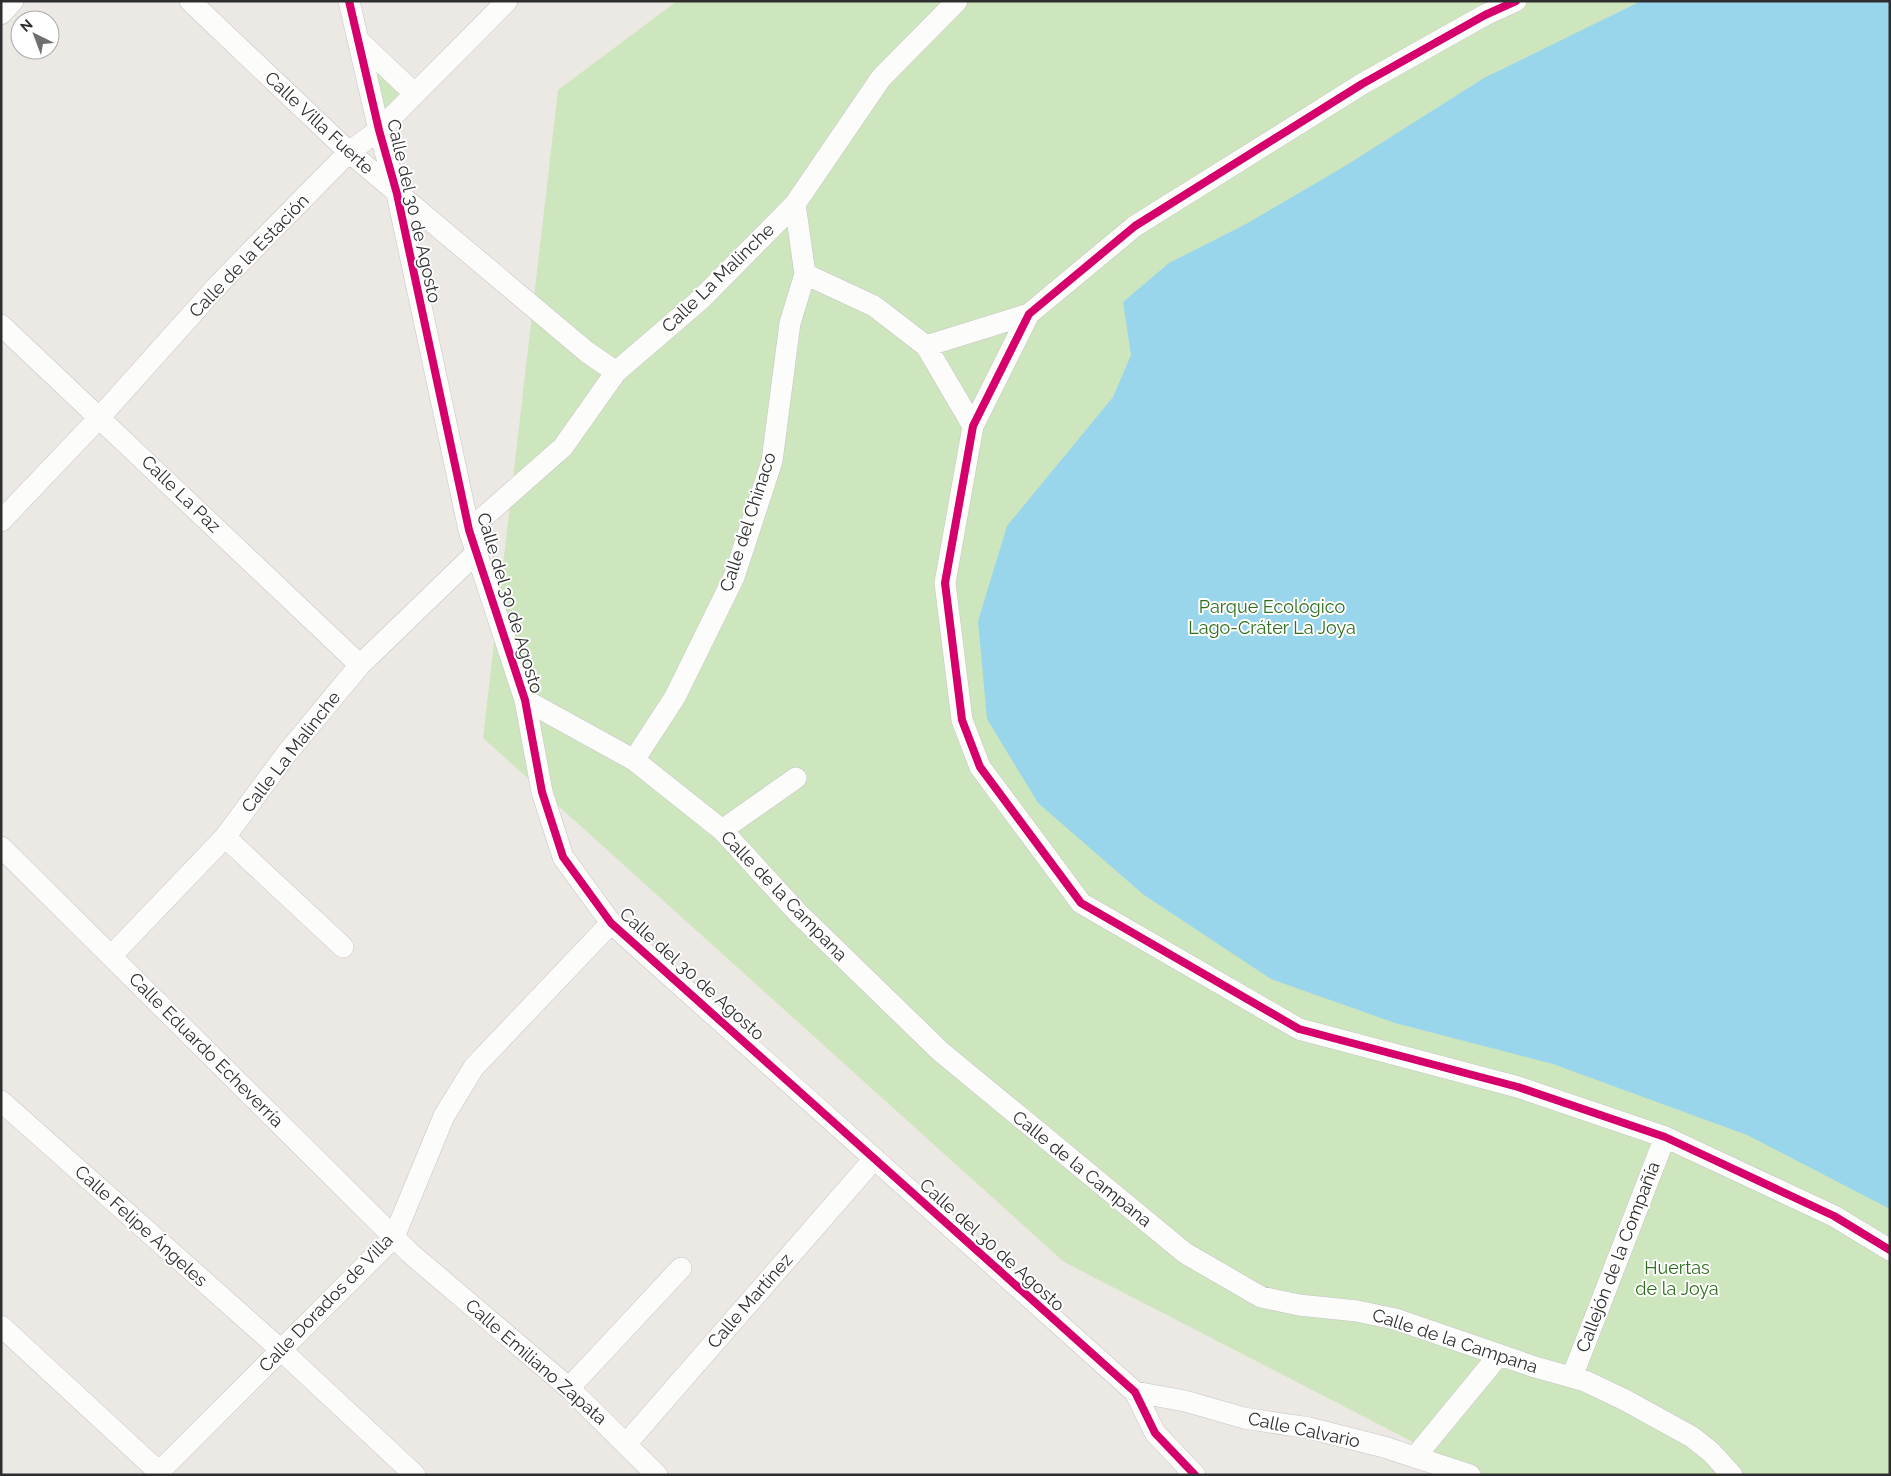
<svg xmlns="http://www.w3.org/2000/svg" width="1891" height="1476" viewBox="0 0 1891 1476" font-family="Raleway,sans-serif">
<rect width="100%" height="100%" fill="#ece8e4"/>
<path fill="#cee6be" d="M677,1H1890V1475H1477L1064,1262L483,738L558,90Z
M368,59L402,91L382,112Z"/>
<path fill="#99d6ec" d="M1641,1H1890V1209L1747,1135L1553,1064L1395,1023L1271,979L1144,895L1038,803L987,719L978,621L1007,526L1113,397L1131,355L1123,302L1169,263L1246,224L1345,166L1484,78Z"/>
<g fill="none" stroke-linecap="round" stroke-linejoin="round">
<g stroke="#c5c4c5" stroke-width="22">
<path id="minor" d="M190,1L349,152L587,352L616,372
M349,1L379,130L397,194L469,530L525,700L542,792L563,857L611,923L1135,1392L1155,1433L1195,1475
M1516,1L1485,15L1362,84L1135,226L1029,314L973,426L945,583L962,720L980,767L1081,903L1299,1029L1518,1087L1665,1137L1834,1216L1890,1250
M1,14L13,1
M359,41L414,93
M805,274L874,306L926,346L973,426
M1,325L360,665
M926,346L1029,314
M1,521L100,417L219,284L349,152L379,130L507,1
M469,530L563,447L616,372L701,299L795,204L881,78L957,1
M525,700L634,760L722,830L798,913L940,1051L1185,1253L1261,1297L1299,1305L1357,1311L1395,1319L1535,1367L1585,1381L1625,1400L1692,1437L1711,1452L1732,1475
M634,760L675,697L734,577L772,461L790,323L805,274L795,204
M722,830L796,778
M225,837L343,947
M1,847L410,1253L569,1388L657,1475
M112,955L225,837L287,753L360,665L476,553
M1,1101L281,1350L415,1475
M1,1326L159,1472
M1572,1377L1665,1137
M569,1388L681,1268
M1135,1392L1185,1401L1244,1418L1309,1428L1384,1447L1470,1475
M626,1444L874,1159
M1415,1457L1499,1355
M156,1475L394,1237L444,1116L474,1067L611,923"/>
</g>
<use href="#minor" stroke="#fcfcfb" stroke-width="21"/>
<g stroke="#fff" stroke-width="11">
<path id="cycleway" d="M349,1L379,130L397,194L469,530L525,700L542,792L563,857L611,923L1135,1392L1155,1433L1195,1475
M1516,1L1485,15L1362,84L1135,226L1029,314L973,426L945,583L962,720L980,767L1081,903L1299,1029L1518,1087L1665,1137L1834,1216L1890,1250"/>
</g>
<use href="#cycleway" stroke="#d6006c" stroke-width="8"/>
</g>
<g text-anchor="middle" stroke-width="4" stroke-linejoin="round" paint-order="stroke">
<g font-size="18" fill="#2e2e2e" stroke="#fff">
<text transform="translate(319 123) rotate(43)" y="6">Calle Villa Fuerte</text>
<text transform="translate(414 211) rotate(77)" y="6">Calle del 30 de Agosto</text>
<text transform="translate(249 256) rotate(-46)" y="6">Calle de la Estación</text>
<text transform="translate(718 278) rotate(-44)" y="6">Calle La Malinche</text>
<text transform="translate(181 494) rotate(44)" y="6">Calle La Paz</text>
<text transform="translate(748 522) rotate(-72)" y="6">Calle del Chinaco</text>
<text transform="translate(510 603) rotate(73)" y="6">Calle del 30 de Agosto</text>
<text transform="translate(291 752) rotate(-52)" y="6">Calle La Malinche</text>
<text transform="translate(784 896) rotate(46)" y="6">Calle de la Campana</text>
<text transform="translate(692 974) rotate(42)" y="6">Calle del 30 de Agosto</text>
<text transform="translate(206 1050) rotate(45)" y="6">Calle Eduardo Echeverría</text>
<text transform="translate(1082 1169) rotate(39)" y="6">Calle de la Campana</text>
<text transform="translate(141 1226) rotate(42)" y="6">Calle Felipe Ángeles</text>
<text transform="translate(992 1245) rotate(42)" y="6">Calle del 30 de Agosto</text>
<text transform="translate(1618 1257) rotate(-69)" y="6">Callejón de la Compañía</text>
<text transform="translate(750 1301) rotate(-49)" y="6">Calle Martínez</text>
<text transform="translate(326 1303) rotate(-46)" y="6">Calle Dorados de Villa</text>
<text transform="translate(1455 1341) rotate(18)" y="6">Calle de la Campana</text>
<text transform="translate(536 1362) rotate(41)" y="6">Calle Emiliano Zapata</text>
<text transform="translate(1304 1430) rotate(12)" y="6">Calle Calvario</text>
</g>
<g font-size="18" fill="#2c6e1b" stroke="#fff">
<text x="1272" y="613">Parque Ecológico<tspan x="1272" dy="21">Lago-Cráter La Joya</tspan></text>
<text x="1677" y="1274">Huertas<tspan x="1677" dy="21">de la Joya</tspan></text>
</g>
</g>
<rect width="1891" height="1476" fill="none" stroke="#2e2e2e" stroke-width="5"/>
<g transform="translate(35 35) rotate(318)"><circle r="24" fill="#ffffff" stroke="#ababab"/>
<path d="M0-4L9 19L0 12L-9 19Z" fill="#706f6e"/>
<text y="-8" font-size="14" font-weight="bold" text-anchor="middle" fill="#2e2e2e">N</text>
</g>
</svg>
